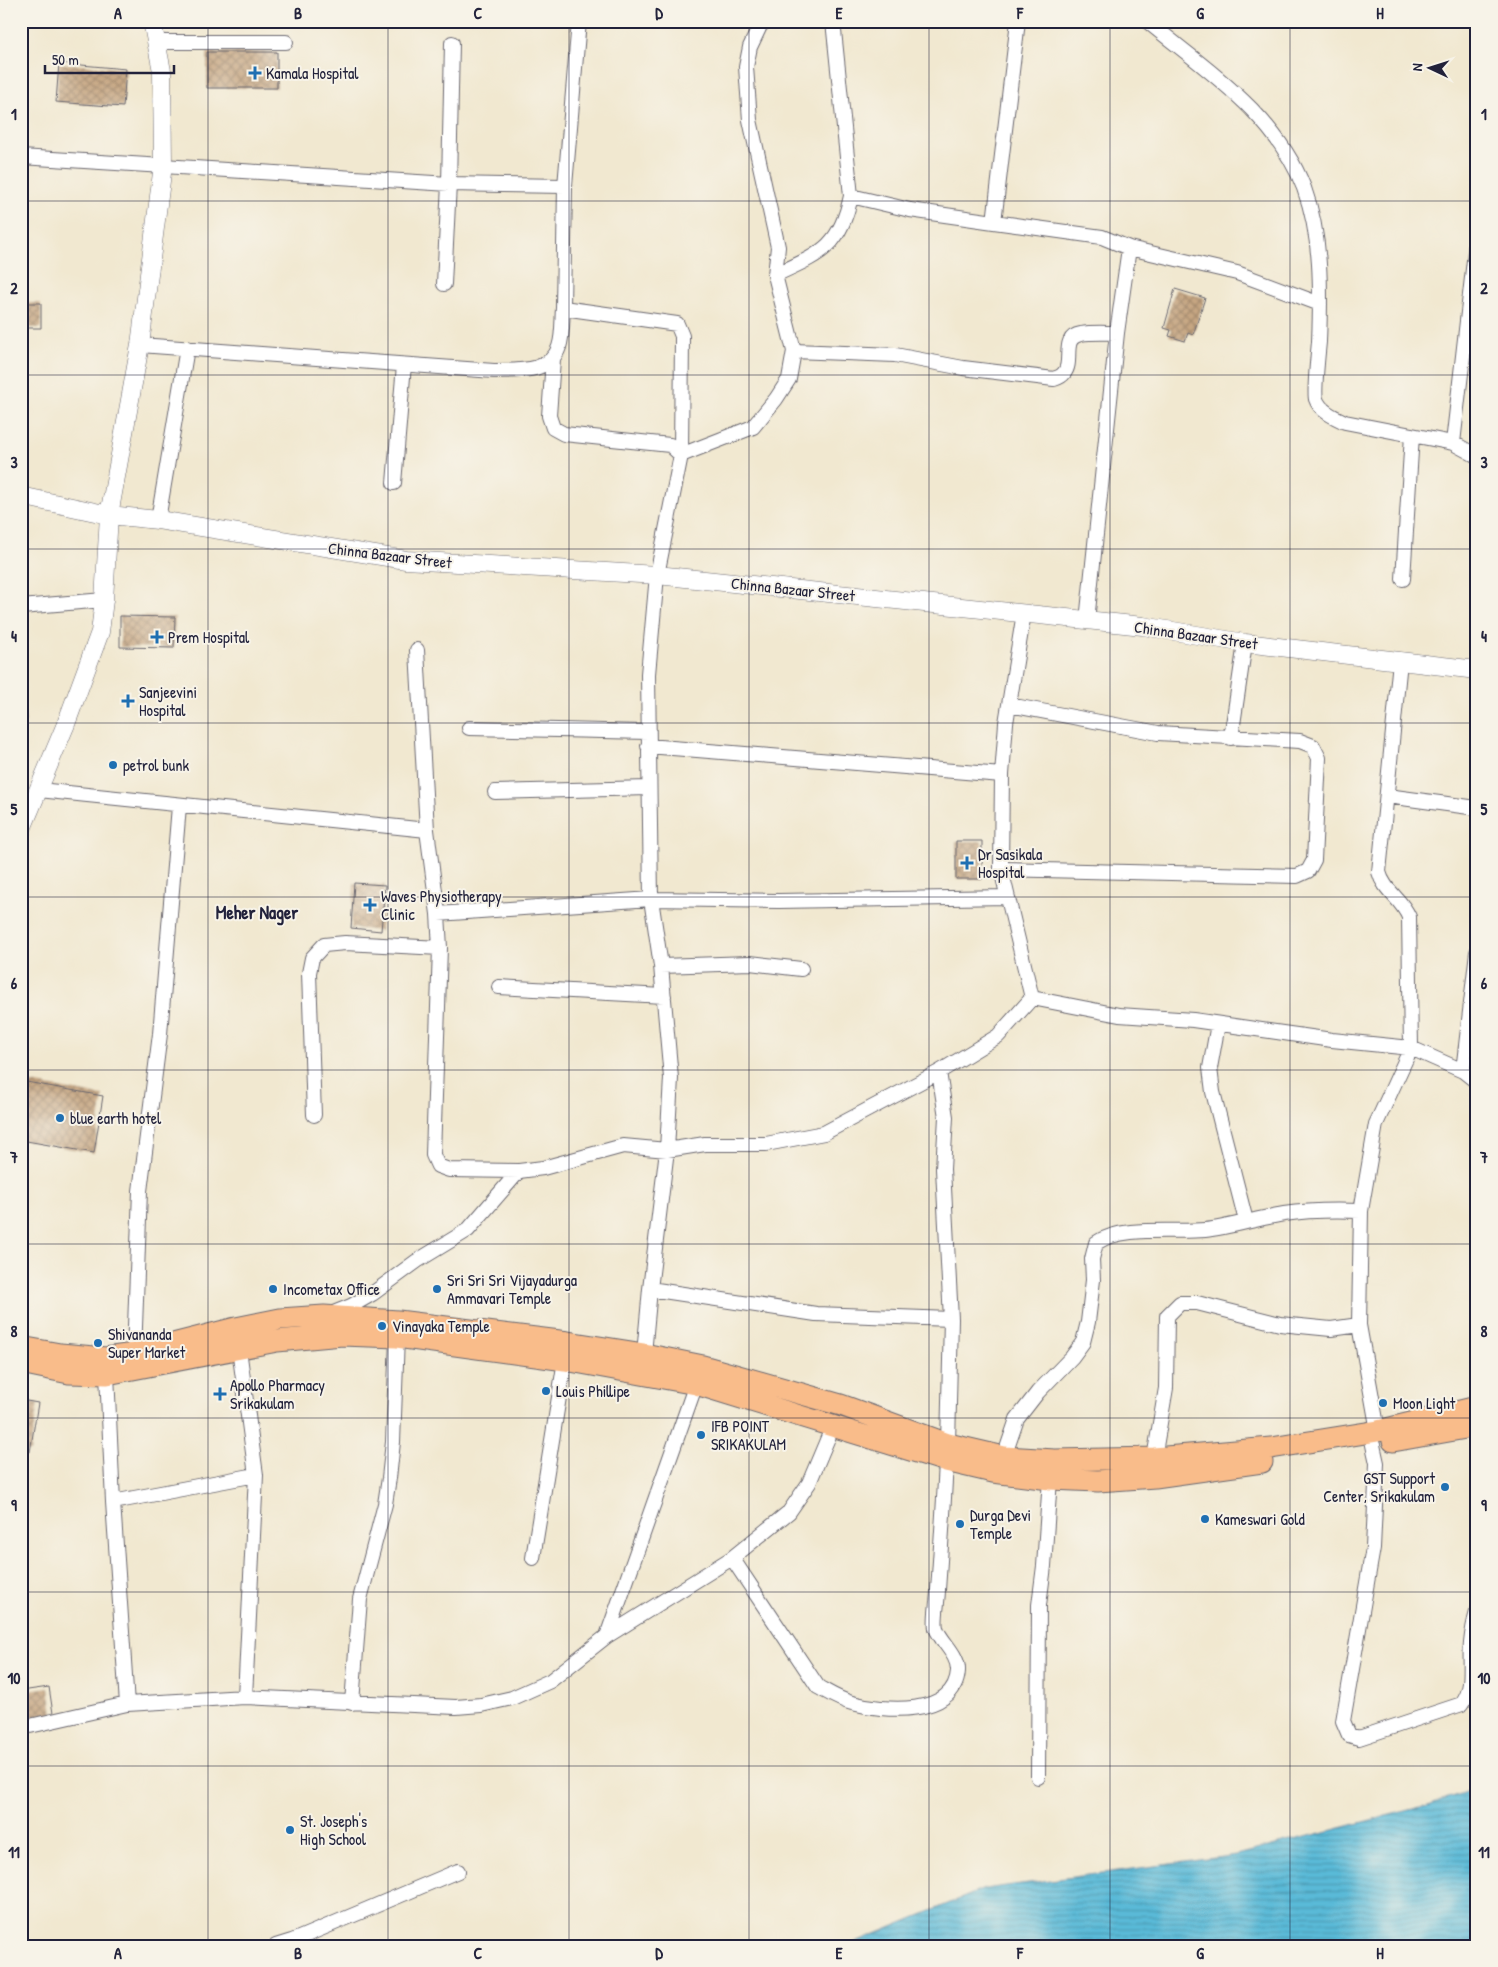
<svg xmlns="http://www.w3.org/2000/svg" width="1498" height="1967" viewBox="0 0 1498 1967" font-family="'Patrick Hand',sans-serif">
<defs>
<pattern id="water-rules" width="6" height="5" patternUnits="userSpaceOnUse" patternTransform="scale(1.25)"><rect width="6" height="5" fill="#5abad8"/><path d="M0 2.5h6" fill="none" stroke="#4a97b0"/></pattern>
<pattern id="building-cross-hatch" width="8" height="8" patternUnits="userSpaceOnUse" patternTransform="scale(1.25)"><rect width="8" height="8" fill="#c6a682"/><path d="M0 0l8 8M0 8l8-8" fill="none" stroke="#a0876c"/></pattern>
</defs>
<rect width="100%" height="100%" fill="#f7f3e8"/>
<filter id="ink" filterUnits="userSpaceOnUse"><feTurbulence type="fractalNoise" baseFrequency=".02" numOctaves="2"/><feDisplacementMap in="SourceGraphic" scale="10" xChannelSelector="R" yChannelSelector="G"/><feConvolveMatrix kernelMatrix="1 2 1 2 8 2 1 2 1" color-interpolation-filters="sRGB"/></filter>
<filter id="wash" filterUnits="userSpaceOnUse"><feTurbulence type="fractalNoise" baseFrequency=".0096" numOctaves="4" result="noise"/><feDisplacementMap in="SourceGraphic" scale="20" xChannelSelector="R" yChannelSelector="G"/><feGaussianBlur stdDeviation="1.12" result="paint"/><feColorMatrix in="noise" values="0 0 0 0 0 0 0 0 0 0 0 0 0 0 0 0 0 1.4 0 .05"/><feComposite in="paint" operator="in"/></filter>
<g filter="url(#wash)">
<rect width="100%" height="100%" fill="#f1e8d0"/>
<path fill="url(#water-rules)" stroke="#3e6e8a" d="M1477,1788V1946H846L984,1889L1237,1855L1428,1805Z"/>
<g id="blocks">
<path fill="url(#building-cross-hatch)" d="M207,52H277V88H207Z
M59,63L126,69L123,107L56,102Z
M1175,289L1205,298L1193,335L1188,333L1185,341L1169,336L1171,330L1164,328Z
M21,303H41V328H21Z
M120,616L175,617L174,648L120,647Z
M21,697L26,722H21Z
M956,841H982V879H956Z
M354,883L385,885L381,931L351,928Z
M21,1081L103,1096L94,1153L21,1140Z
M21,1400L38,1403L30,1452L21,1451Z
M49,1687L54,1720L21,1725V1691Z"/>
</g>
</g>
<g filter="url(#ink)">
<use href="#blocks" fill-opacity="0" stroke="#6a676f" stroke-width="1"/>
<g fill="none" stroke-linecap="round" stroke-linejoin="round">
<g stroke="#6a676f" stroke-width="16">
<path id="minor" d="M1147,21C1205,69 1276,114 1304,188C1322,237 1321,291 1319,342C1318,352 1314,392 1316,399C1320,411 1334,417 1345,422L1453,443
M157,42H286
M21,157L449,184L565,186L579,21
M565,186L563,308L677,324L682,336L681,455
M851,196L910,210L994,222L1018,21
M994,222L1102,237L1129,248L1237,273L1320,304
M1477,234L1453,443L1477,456
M775,275C820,254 840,248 851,196L833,21
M444,284L449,184L452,43
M140,345L494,371C517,370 550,374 559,347C563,336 562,320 563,308
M794,351L895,355L963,368L1054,379C1057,378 1062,376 1064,373C1074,362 1060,337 1081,334C1092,332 1105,333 1117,333L1129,248
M553,359L549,416L553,428L564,434L670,445L681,455
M394,483L404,365
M158,520L187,348
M1403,579L1412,435
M21,607L104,600
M1087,621L1117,333
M417,650L427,830
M469,728L648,732
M1231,738L1245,643
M648,746L1002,775
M39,790L427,830L438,914L440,948L433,1155L438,1166L449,1170L519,1171L468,1230L417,1261L372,1294L351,1306L331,1314
M495,792L649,788
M1387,796L1477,808
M1001,869L1297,876L1308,871L1314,860L1319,758L1313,746L1300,741L1158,733L1009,705
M438,914L651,899L779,901L1007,897
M661,966L750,963L801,969
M499,987L664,996
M1032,998L1119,1015L1193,1020L1332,1040L1411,1048L1463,1071L1477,1082
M1218,1024L1210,1068L1213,1092L1246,1221
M1463,1071L1477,952
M939,1072L946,1117L943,1169L951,1319L948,1444
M314,1115L309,973L312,958L324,945L345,943L440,948
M519,1171L543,1168L623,1146L667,1150L705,1144H766L824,1133L939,1072L998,1036L1032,998L1001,869L1002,775L1006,723L1024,613
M1361,1211L1376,1124L1411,1048L1409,917C1401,898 1384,891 1379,872L1400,661
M650,1289L816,1314L951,1319
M239,1349L256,1475L245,1697
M134,1354L140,1191L160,1034L179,806
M644,1354L650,1289L667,1150L671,1078L661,966L651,899L648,674L657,575L681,455L753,427L776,399L789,379L794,351L775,275L778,247L750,120L746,67L750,47L760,26L765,21
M107,1374L113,1502L127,1704
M1373,1445L1377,1463L1373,1548L1343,1721L1349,1735L1359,1738L1462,1704C1475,1688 1469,1663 1471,1643C1472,1633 1474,1622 1477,1612
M1004,1457L1017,1419L1038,1392L1072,1357L1083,1342L1088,1322L1093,1280L1092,1259L1096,1243C1122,1225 1173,1233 1205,1230C1231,1227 1258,1218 1284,1214C1310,1210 1335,1210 1361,1211L1359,1325L1378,1431
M1154,1458L1166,1388L1167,1316L1180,1303H1197L1280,1324L1331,1329L1359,1325
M113,1502L256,1475
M533,1558L565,1360
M732,1558L818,1687C829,1693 840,1700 852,1703C882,1711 955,1718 958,1671C959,1655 941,1642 936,1628C934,1620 938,1599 938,1590C941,1547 944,1504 946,1461
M607,1636L696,1384
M352,1703L360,1599L385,1504L389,1478L393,1442L397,1337
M21,1728L127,1704L245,1697L456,1707L481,1705L512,1698L550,1681L607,1636L732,1558L789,1512L809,1483L833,1426
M1038,1777L1039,1605L1044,1566L1050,1479
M276,1946L292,1941L458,1871"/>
</g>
<g stroke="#6a676f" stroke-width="19">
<path id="tertiary" d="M21,496L109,515L158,520L406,560L657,575L1143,626L1245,643L1477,670
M21,831L66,724L100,632L104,600L109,515L140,345L163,165L162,71L152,21"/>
</g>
<g stroke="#6a676f" stroke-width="23">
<path id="primary" d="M21,1347L60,1354L106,1358L134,1354L236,1328L280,1319L324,1316L398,1321L568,1342L644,1354L703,1366L841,1405L948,1444L1004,1457L1055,1460L1154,1458L1271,1448L1378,1431L1477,1407
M21,1363L69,1373L107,1374L277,1341L342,1335L397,1337L565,1360L696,1384L946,1461L993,1472L1050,1479L1098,1481L1155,1477L1262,1462
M1393,1441L1477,1426"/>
</g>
<use href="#minor" stroke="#fff" stroke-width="14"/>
<use href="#tertiary" stroke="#fff" stroke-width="18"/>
<use href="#primary" stroke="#f9bc8a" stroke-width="21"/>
</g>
</g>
<path fill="none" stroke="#22223b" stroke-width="1" stroke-opacity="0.55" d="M208,21V1946M388,21V1946M569,21V1946M749,21V1946M929,21V1946M1110,21V1946M1290,21V1946M21,201H1477M21,375H1477M21,549H1477M21,723H1477M21,897H1477M21,1070H1477M21,1244H1477M21,1418H1477M21,1592H1477M21,1766H1477"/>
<g fill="#1f6fb2" stroke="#f7f3e8" stroke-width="2">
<path d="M252.5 65.5h5v5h5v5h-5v5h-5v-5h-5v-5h5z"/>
<path d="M154.5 629.5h5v5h5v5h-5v5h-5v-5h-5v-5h5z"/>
<path d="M125.5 693.5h5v5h5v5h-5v5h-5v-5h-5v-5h5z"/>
<circle cx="113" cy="765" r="5"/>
<path d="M964.5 855.5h5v5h5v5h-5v5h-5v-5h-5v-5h5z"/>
<path d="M367.5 897.5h5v5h5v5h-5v5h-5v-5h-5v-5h5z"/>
<circle cx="60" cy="1118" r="5"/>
<circle cx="273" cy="1289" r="5"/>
<circle cx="437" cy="1289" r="5"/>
<circle cx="382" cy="1326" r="5"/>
<circle cx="98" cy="1343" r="5"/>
<circle cx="546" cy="1391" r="5"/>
<path d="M217.5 1386.5h5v5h5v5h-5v5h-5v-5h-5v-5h5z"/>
<circle cx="1383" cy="1403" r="5"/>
<circle cx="701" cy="1435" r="5"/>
<circle cx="1445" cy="1487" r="5"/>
<circle cx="1205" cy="1519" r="5"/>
<circle cx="960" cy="1524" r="5"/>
<circle cx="290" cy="1830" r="5"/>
</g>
<g text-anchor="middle" stroke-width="4" stroke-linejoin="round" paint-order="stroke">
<g font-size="16" fill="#22223b" stroke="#f7f3e8" text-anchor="start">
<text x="266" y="79">Kamala Hospital</text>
<text x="168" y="643">Prem Hospital</text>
<text x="139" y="698">Sanjeevini<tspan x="139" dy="18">Hospital</tspan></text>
<text x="123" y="771">petrol bunk</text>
<text x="978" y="860">Dr Sasikala<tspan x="978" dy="18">Hospital</tspan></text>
<text x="381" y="902">Waves Physiotherapy<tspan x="381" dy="18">Clinic</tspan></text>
<text x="70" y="1124">blue earth hotel</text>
<text x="447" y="1286">Sri Sri Sri Vijayadurga<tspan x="447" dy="18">Ammavari Temple</tspan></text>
<text x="283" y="1295">Incometax Office</text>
<text x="392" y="1332">Vinayaka Temple</text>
<text x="108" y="1340">Shivananda<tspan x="108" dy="18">Super Market</tspan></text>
<text x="230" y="1391">Apollo Pharmacy<tspan x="230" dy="18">Srikakulam</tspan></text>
<text x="556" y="1397">Louis Phillipe</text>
<text x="1393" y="1409">Moon Light</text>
<text x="711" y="1432">IFB POINT<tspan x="711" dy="18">SRIKAKULAM</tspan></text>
<text x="1435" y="1484" text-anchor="end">GST Support<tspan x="1435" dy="18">Center, Srikakulam</tspan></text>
<text x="970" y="1521">Durga Devi<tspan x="970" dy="18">Temple</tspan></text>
<text x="1215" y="1525">Kameswari Gold</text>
<text x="300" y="1827">St. Joseph's<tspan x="300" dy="18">High School</tspan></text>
</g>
<g font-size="16" fill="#22223b" stroke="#f7f3e8">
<text transform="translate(390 555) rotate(7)" y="6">Chinna Bazaar Street</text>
<text transform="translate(793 589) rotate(6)" y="6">Chinna Bazaar Street</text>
<text transform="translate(1196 635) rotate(8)" y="6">Chinna Bazaar Street</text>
</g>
<g font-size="18" font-weight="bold" fill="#22223b" stroke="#f7f3e8">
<text x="257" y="919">Meher Nager</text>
</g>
</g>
<rect width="1498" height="1967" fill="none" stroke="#f7f3e8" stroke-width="55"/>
<g transform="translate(1430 68) rotate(274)" stroke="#f7f3e8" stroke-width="4" paint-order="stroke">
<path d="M0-4L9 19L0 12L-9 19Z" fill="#22223b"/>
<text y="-8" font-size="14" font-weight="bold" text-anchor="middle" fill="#22223b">N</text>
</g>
<path d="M45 65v8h129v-8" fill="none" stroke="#22223b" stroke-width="2.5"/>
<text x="52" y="65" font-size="15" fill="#22223b" stroke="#f7f3e8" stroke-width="4" paint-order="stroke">50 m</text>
<rect x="28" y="28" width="1442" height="1912" fill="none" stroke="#22223b" stroke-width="2"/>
<g font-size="16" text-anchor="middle" font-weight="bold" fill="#22223b">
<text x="118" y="19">A</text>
<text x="298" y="19">B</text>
<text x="478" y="19">C</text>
<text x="659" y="19">D</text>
<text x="839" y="19">E</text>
<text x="1020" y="19">F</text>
<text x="1200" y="19">G</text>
<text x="1380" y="19">H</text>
<text x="14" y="120">1</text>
<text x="1484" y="120">1</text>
<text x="14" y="294">2</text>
<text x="1484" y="294">2</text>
<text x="14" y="468">3</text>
<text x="1484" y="468">3</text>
<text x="14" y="642">4</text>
<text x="1484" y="642">4</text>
<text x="14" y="815">5</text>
<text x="1484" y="815">5</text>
<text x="14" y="989">6</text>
<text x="1484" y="989">6</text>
<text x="14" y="1163">7</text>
<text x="1484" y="1163">7</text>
<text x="14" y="1337">8</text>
<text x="1484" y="1337">8</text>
<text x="14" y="1511">9</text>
<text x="1484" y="1511">9</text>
<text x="14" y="1684">10</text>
<text x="1484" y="1684">10</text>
<text x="14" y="1858">11</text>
<text x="1484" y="1858">11</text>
<text x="118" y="1959">A</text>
<text x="298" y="1959">B</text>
<text x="478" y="1959">C</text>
<text x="659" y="1959">D</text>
<text x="839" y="1959">E</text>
<text x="1020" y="1959">F</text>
<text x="1200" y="1959">G</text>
<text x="1380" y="1959">H</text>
</g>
</svg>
